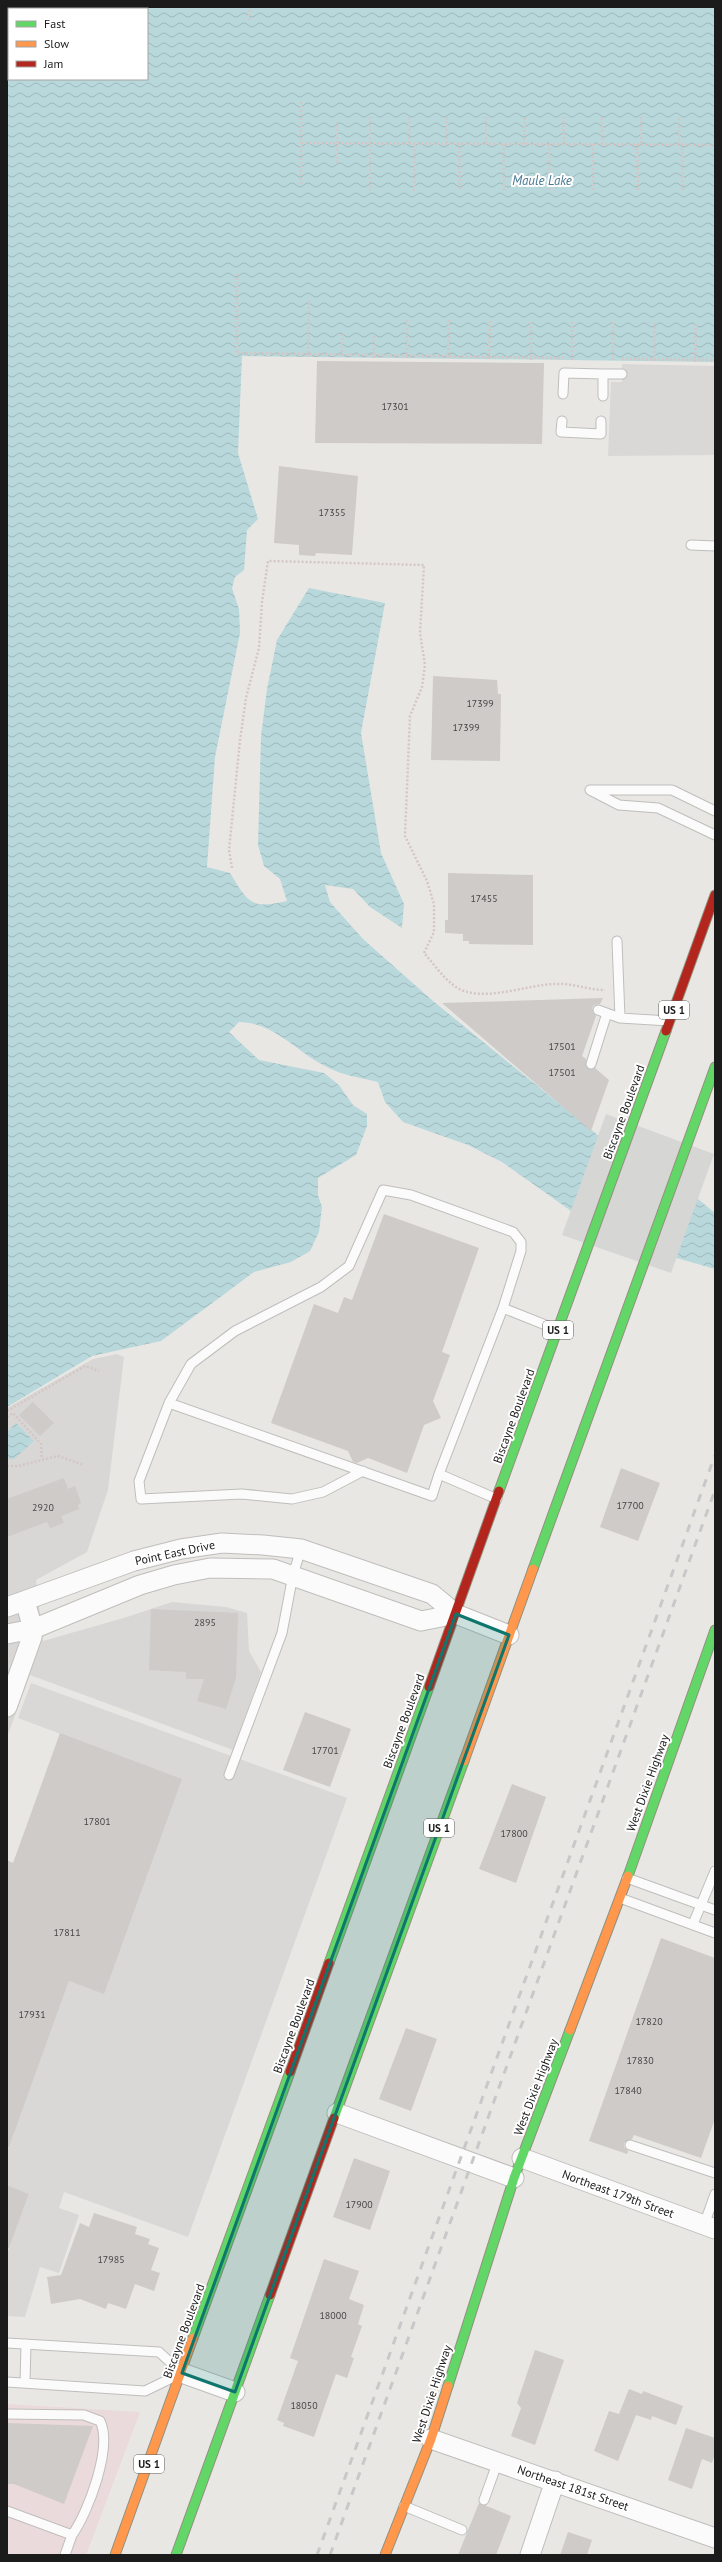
<svg xmlns="http://www.w3.org/2000/svg" width="722" height="2562" viewBox="0 0 722 2562" font-family="'PT Sans',sans-serif">
<defs>
<pattern id="water-waves" width="16" height="10" patternUnits="userSpaceOnUse"><rect width="16" height="10" fill="#b8d8db"/><path d="M0 5q4-4 8 0t8 0" fill="none" stroke="#9eb9bb"/></pattern>
</defs>
<rect width="100%" height="100%" fill="#e9e7e4"/>
<path fill="#d8d7d5" d="M117,1354L124,1357L108,1490L87,1552L36,1580L43,1641L127,1617L172,1602L226,1607L247,1613L249,1651L261,1672L233,1750L30,1675L7,1737V1408L93,1359Z"/>
<path fill="#ebdadb" d="M7,2404L140,2412L86,2555H7Z"/>
<path fill="#d9d8d7" d="M622,364L715,366V455L608,456L611,382H622Z
M31,1683L347,1798L188,2237L64,2192L59,2208L79,2215L59,2273L40,2267L25,2317L7,2316V2253L29,2194L7,2185V2152L69,1981L103,1993L181,1779L18,1718Z"/>
<path fill="url(#water-waves)" fill-rule="evenodd" d="M7,7H715V362L242,356L238,453L258,519L247,530L244,570L235,577L232,588L239,609L240,633L215,757L207,867L230,873C249,904 251,909 287,901L280,879L264,866L258,845L261,736L267,689L277,640L309,588L385,603L361,733L381,853L404,904L402,928L370,907L353,889L325,885L330,902L363,939L433,1001L621,1154L675,1180L715,1213V1269L649,1250L595,1228L502,1162L468,1145L403,1122L385,1102L378,1082C361,1078 341,1075 325,1066C295,1051 275,1023 239,1022L229,1032L259,1060L324,1073L339,1085L353,1105L367,1114V1126L356,1155L318,1178V1195L322,1207L319,1232L310,1251L291,1262L254,1272L161,1341L92,1356L7,1407ZM9,9H147V79H9Z
M16,1423L34,1441L14,1459H7V1432Z"/>
<path fill="#d6d6d5" d="M606,1114L714,1154L671,1273L562,1235Z"/>
<path fill="#cecbc9" d="M317,361L544,363L542,444L315,443Z
M279,466L358,476L352,555L316,553L315,556L299,555V545L274,543Z
M433,676L497,680L498,694H501L500,761L431,760Z
M448,873L533,875V945L469,944V941H463V934L445,933V920H448Z
M603,998L600,1004L594,1005L592,1008L596,1016L582,1056L586,1059L587,1068H595L609,1080L591,1131L442,1003Z
M384,1214L479,1248L442,1352L450,1355L433,1401L441,1418L424,1425L407,1473L368,1458L357,1463L353,1462L348,1451L271,1423L314,1304L338,1313L344,1297L352,1300Z
M33,1402L54,1423L40,1436L19,1415Z
M621,1468L660,1483L638,1541L600,1527Z
M64,1478L68,1489L75,1486L81,1503L78,1505L79,1509L61,1516L64,1523L50,1528L47,1522L7,1537V1499Z
M151,1609L238,1613L236,1678L226,1709L197,1701L204,1679H186V1672L149,1670Z
M305,1712L351,1729L330,1787L283,1770Z
M60,1733L182,1779L104,1994L69,1981L9,2147H7V1860L13,1863Z
M512,1784L546,1797L516,1883L479,1869Z
M661,1938L715,1958V2119L701,2158L634,2135L632,2139L624,2143V2147L628,2151L627,2154L589,2141Z
M406,2028L437,2039L411,2111L379,2099Z
M354,2158L390,2171L370,2230L333,2217Z
M7,2185L29,2194L9,2248H7Z
M94,2213L137,2227L135,2234L150,2239L148,2244L159,2248L151,2270L160,2273L154,2291L135,2284L126,2309L108,2303L106,2309L80,2299L51,2304L47,2277L61,2275L80,2223L89,2227Z
M324,2259L359,2271L349,2299L364,2305L358,2324L362,2326L351,2357L354,2358L347,2378L336,2374L314,2437L283,2426L284,2423L277,2420L298,2361L290,2358Z
M535,2350L564,2360L535,2445L511,2436L521,2408L517,2403Z
M629,2389L642,2394L643,2391L683,2406L676,2425L652,2416L651,2420L636,2415L618,2461L594,2451L609,2411L619,2414Z
M7,2423L93,2426L64,2504L14,2484H7Z
M686,2428L715,2438V2454L712,2463L702,2459L692,2489L668,2480Z
M479,2503L511,2516L496,2555H458Z
M568,2532L592,2540L587,2555H560Z"/>
<g fill="none" stroke-linecap="round" stroke-linejoin="round">
<g stroke="#bfbebc" stroke-width="11">
<path id="lane" d="M603,374H622
M563,394L564,373L603,374V396
M562,421L561,432L601,434V421
M691,545L715,546
M590,790L619,805L658,808L715,835
M591,790H672L715,811
M617,941L620,1018
M598,1010L620,1018L669,1021
M591,1064L607,1013
M169,1403L139,1481L141,1499L242,1494L292,1499L323,1492L363,1471
M439,1474L432,1496L169,1403L191,1364L235,1331L321,1287L349,1266L383,1190L411,1195L513,1232L521,1242V1251L503,1308
M497,1499L439,1474L503,1308L558,1330
M229,1775L282,1633L293,1575L301,1549
M627,1878L715,1910
M620,1898L715,1933
M693,1924L715,1871
M630,2145L715,2173
M704,2225L715,2194
M7,2343L159,2352L182,2373L145,2391L7,2382
M25,2383L26,2344
M7,2414L84,2415L100,2421C113,2447 88,2513 72,2535
M484,2500L498,2461
M404,2506L462,2530
M7,2511L72,2535L65,2555"/>
</g>
<g stroke="#bfbebc" stroke-width="21">
<path id="street" d="M7,1607L134,1561L181,1549L222,1543L263,1545L301,1549L432,1594L456,1614L509,1635
M7,1634L33,1629L140,1585L174,1575L210,1568L273,1569L421,1621L456,1614
M7,1707L32,1637L33,1629L25,1601
M337,2113L514,2178
M522,2158L715,2229
M182,2373L235,2392
M431,2439L715,2538
M530,2555L555,2481"/>
</g>
<g stroke="#92917e" stroke-width="11">
<path id="fast" d="M499,1491L666,1031
M533,1569L715,1067
M628,1876L715,1630
M329,1963L429,1687
M334,2118L464,1761
M193,2338L290,2072
M448,2386L514,2178L570,2030
M176,2555L270,2295"/>
</g>
<g stroke="#92917e" stroke-width="11">
<path id="slow" d="M464,1761L533,1569
M570,2030L628,1876
M115,2555L193,2338
M385,2555L431,2439L448,2386"/>
</g>
<g stroke="#92917e" stroke-width="11">
<path id="jam" d="M666,1031L715,895
M429,1687L499,1491
M290,2072L329,1963
M270,2295L334,2118"/>
</g>
<path stroke="#d4c6c5" stroke-width="2.5" stroke-dasharray="2 2" stroke-linecap="butt" d="M249,20L250,7
M370,117V190
M447,117V143
M563,117L564,144
M641,117V144
M679,118V144
M301,143L715,145
M409,143V117
M459,143L460,190
M486,143V117
M504,144V191
M524,144L525,117
M549,144V191
M593,144V192
M602,144V117
M637,144L638,192
M682,144L683,192
M337,163V122
M301,184V100
M414,191L415,143
M237,274V353L563,358
M342,334V357
M308,357L309,300
M374,358V335
M407,358V318
M448,358L449,319
M489,359L490,320
M622,359L715,360
M531,360V320
M572,360V321
M613,360V321
M654,361L655,322
M695,362L696,322
M232,868L229,850L240,740L246,698L259,648L262,602L268,561L424,565L420,633L425,665L422,687L410,716L405,836L427,881L434,904V932L424,953C434,964 443,978 456,987C482,1004 527,984 556,984C573,983 588,990 605,990
M7,1411L85,1366L99,1371
M7,1417L13,1413L41,1444L42,1459
M7,1466H18L58,1456L84,1465"/>
<use href="#lane" stroke="#fcfbfb" stroke-width="9"/>
<use href="#street" stroke="#fcfbfb" stroke-width="19"/>
<use href="#fast" stroke="#63d668" stroke-width="9"/>
<use href="#slow" stroke="#ff974d" stroke-width="9"/>
<use href="#jam" stroke="#b3261e" stroke-width="9"/>
<path stroke="#c9c8c8" stroke-width="3" stroke-dasharray="8 8" stroke-linecap="butt" d="M317,2555L715,1455
M330,2555L715,1490"/>
</g>
<path fill="#0f766e" fill-opacity="0.2" stroke="#0f766e" stroke-width="3" stroke-linejoin="round" d="M456,1614L509,1635L235,2392L182,2373Z"/>
<g text-anchor="middle" stroke-width="4" stroke-linejoin="round" paint-order="stroke">
<g font-size="10" fill="#484746">
<text x="395" y="410">17301</text>
<text x="332" y="516">17355</text>
<text x="480" y="707">17399</text>
<text x="466" y="731">17399</text>
<text x="484" y="902">17455</text>
<text x="562" y="1050">17501</text>
<text x="562" y="1076">17501</text>
<text x="630" y="1509">17700</text>
<text x="43" y="1511">2920</text>
<text x="205" y="1626">2895</text>
<text x="325" y="1754">17701</text>
<text x="97" y="1825">17801</text>
<text x="514" y="1837">17800</text>
<text x="67" y="1936">17811</text>
<text x="32" y="2018">17931</text>
<text x="649" y="2025">17820</text>
<text x="640" y="2064">17830</text>
<text x="628" y="2094">17840</text>
<text x="359" y="2208">17900</text>
<text x="111" y="2263">17985</text>
<text x="333" y="2319">18000</text>
<text x="304" y="2409">18050</text>
</g>
<g fill="#fff" stroke="#5f5f5f" stroke-width="1">
<rect x="659" y="1001" width="30" height="18" rx="3"/>
<rect x="543" y="1321" width="30" height="18" rx="3"/>
<rect x="424" y="1819" width="30" height="18" rx="3"/>
<rect x="134" y="2455" width="30" height="18" rx="3"/>
</g>
<g font-size="11" font-weight="bold" fill="#1b1b1b">
<text x="674" y="1014">US 1</text>
<text x="558" y="1334">US 1</text>
<text x="439" y="1832">US 1</text>
<text x="149" y="2468">US 1</text>
</g>
<g font-size="12" fill="#1b1b1b" stroke="#fff">
<text transform="translate(624 1112) rotate(-70)" y="4">Biscayne Boulevard</text>
<text transform="translate(514 1416) rotate(-70)" y="4">Biscayne Boulevard</text>
<text transform="translate(175 1553) rotate(-12)" y="4">Point East Drive</text>
<text transform="translate(404 1721) rotate(-70)" y="4">Biscayne Boulevard</text>
<text transform="translate(648 1783) rotate(-70)" y="4">West Dixie Highway</text>
<text transform="translate(294 2026) rotate(-70)" y="4">Biscayne Boulevard</text>
<text transform="translate(536 2087) rotate(-69)" y="4">West Dixie Highway</text>
<text transform="translate(618 2194) rotate(20)" y="4">Northeast 179th Street</text>
<text transform="translate(184 2331) rotate(-70)" y="4">Biscayne Boulevard</text>
<text transform="translate(432 2394) rotate(-72)" y="4">West Dixie Highway</text>
<text transform="translate(573 2488) rotate(19)" y="4">Northeast 181st Street</text>
</g>
<g font-size="13" font-style="italic" fill="#487894" stroke="#fff">
<text x="542" y="185">Maule Lake</text>
</g>
</g>
<rect width="722" height="2562" fill="none" stroke="#1b1b1b" stroke-width="16"/>
<rect x="8" y="8" width="140" height="72" fill="#ffffff" stroke="#a4a4a4"/>
<rect x="16" y="21" width="20" height="6" fill="#63d668" stroke="#a4a4a4"/>
<text x="44" y="28" font-size="12" fill="#1b1b1b">Fast</text>
<rect x="16" y="41" width="20" height="6" fill="#ff974d" stroke="#a4a4a4"/>
<text x="44" y="48" font-size="12" fill="#1b1b1b">Slow</text>
<rect x="16" y="61" width="20" height="6" fill="#b3261e" stroke="#a4a4a4"/>
<text x="44" y="68" font-size="12" fill="#1b1b1b">Jam</text>
</svg>
